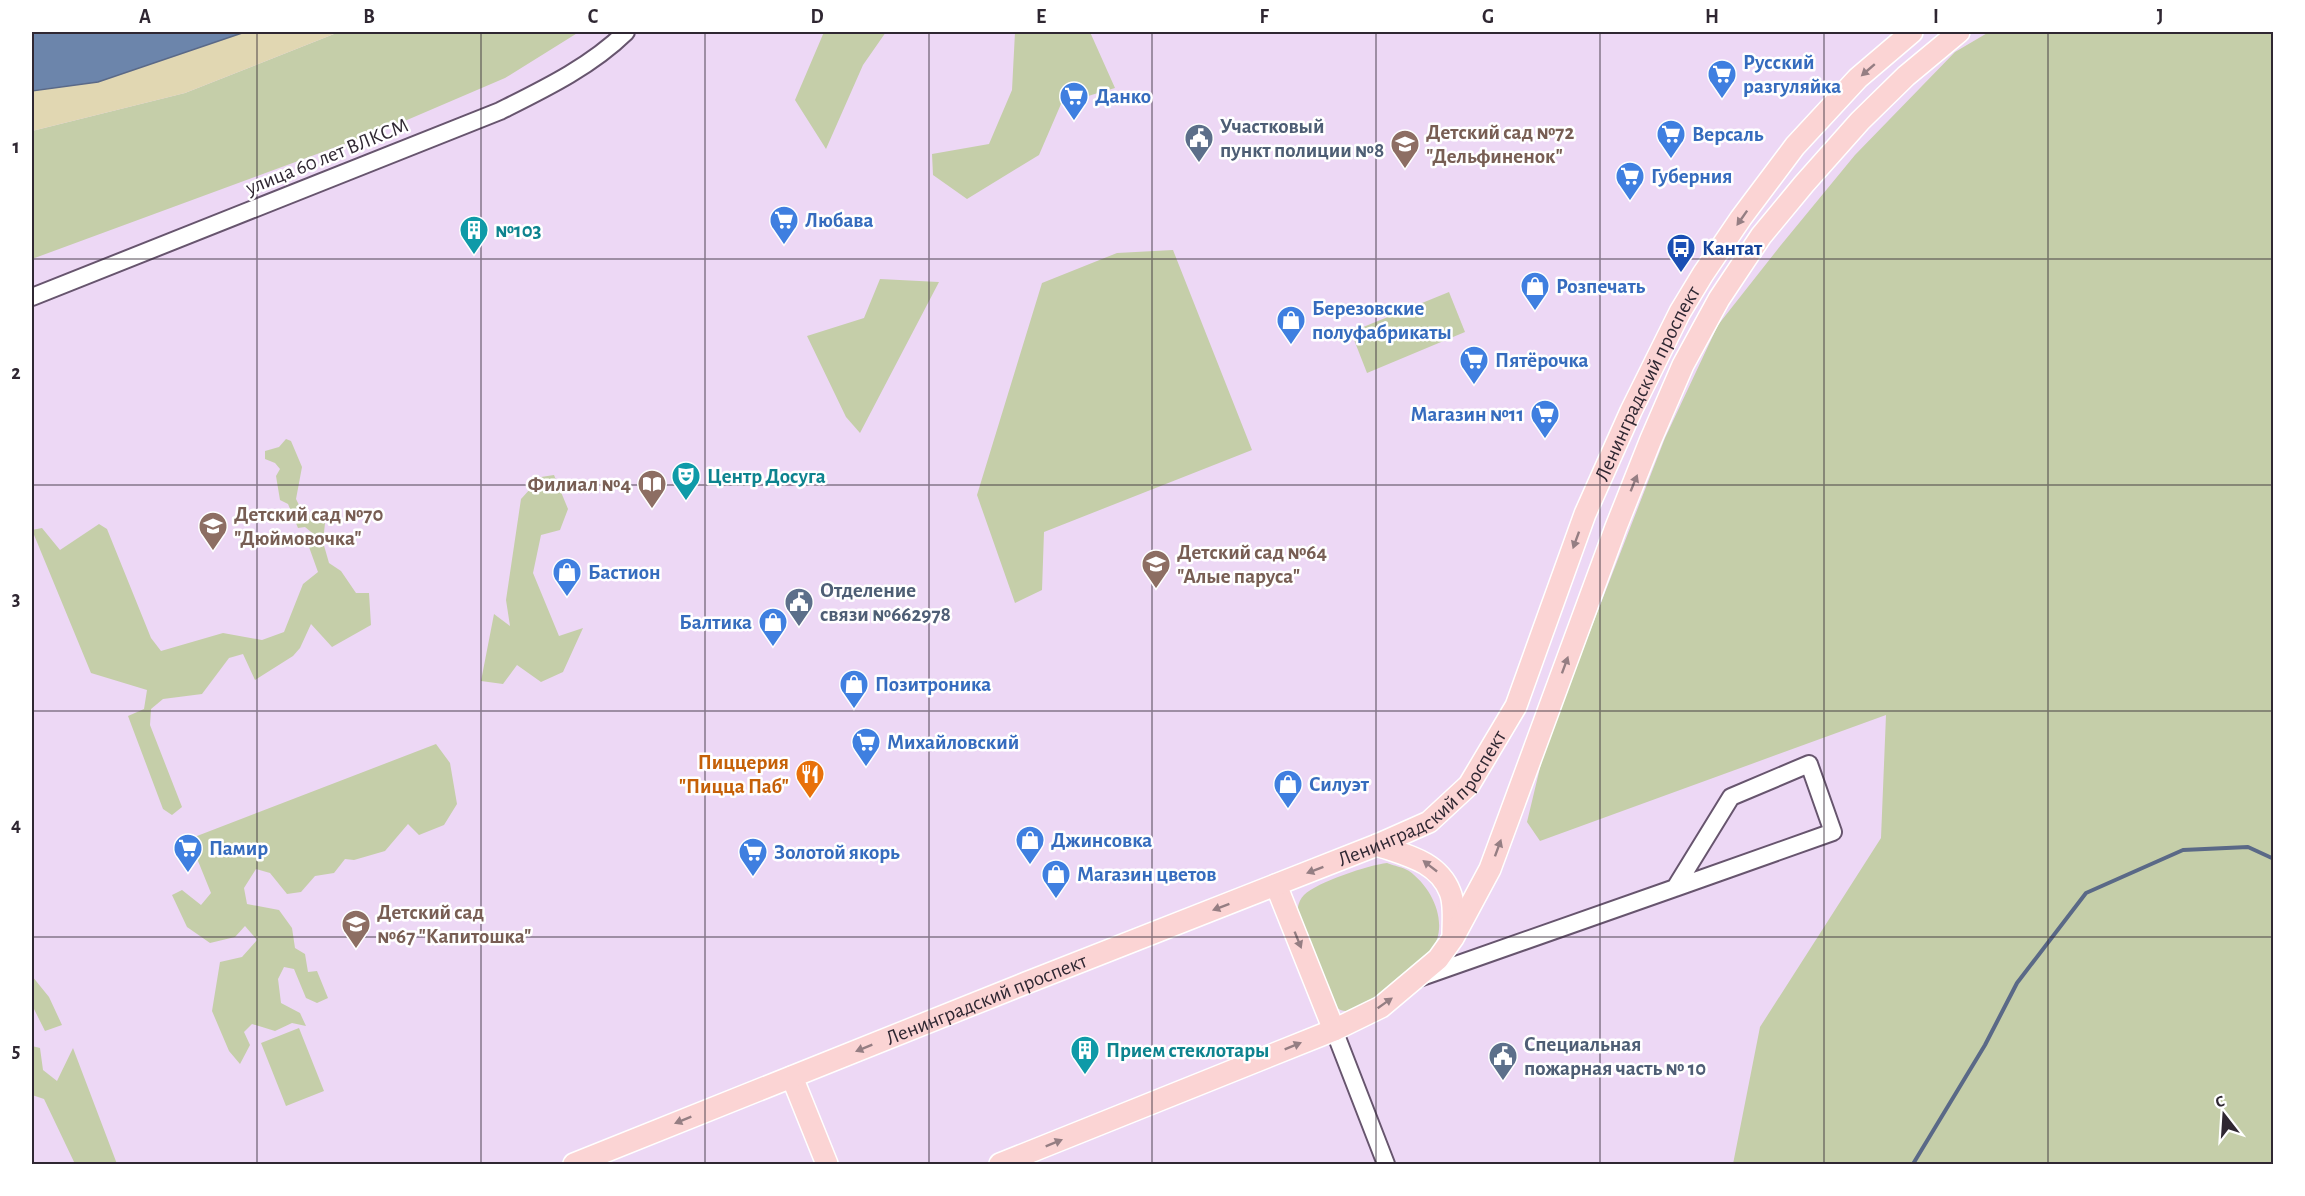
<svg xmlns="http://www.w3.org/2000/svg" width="2305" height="1196" viewBox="0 0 2305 1196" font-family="'Alegreya Sans',sans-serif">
<rect width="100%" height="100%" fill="#edd8f5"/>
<path fill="#c5cea9" d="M339,32H579L505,78L393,126L32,259V131L185,93Z
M824,32H886L863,65L826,149L795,100Z
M1015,32H1090L1115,88L1061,104L1039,155L967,199L933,175L932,154L989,144L1012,90Z
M1989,32H2273V1164H1733L1760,1027L1881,838L1886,715L1540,841L1527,822L1545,747L1665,438L1718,325L1781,245L1855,155L1955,52Z
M1173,250L1252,450L1044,532L1042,590L1015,603L977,495L1042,283L1117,253Z
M880,279L939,282L860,433L846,417L807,336L864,318Z
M1449,292L1465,332L1367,373L1351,332Z
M286,439L291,441L302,467L296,499L304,515L309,514L313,522L325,523L323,542L329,563L341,571L356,593H369L371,625L332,647L311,624L300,648L293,656L255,680L243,654L229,658L202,694L163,699L151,709L150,725L182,807L172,815L163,809L128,716L144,709L147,690L91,673L32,530L42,528L60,550L99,524L107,529L151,638L161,651L223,633L262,640L284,632L303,584L318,572L309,547L316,536L305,527L298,528L288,504L280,500L276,476L280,469L275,463L265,459V451L279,447Z
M554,475L568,509L560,530L541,535L533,573L559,636L583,628L563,672L541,682L517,665L503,684L481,681L494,614L510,626L506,600L521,499L541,477Z
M436,744L450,763L457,804L444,825L419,835L408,824L385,851L354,860L345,859L334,873L315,876L301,892L287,894L270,873L256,869L244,888L247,904L279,910L292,928L295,948L305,954L308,972L317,971L328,998L317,1003L306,998L294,969L284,967L278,979L281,1003L300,1013L306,1026L292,1023L275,1031L252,1024L244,1032L250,1045L240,1064L229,1051L212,1011L220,962L242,957L257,940L245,926L235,937L210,943L187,927L172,895L182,890L201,905L211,893L196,856L187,852L184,841Z
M1387,863C1394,866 1403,867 1409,871C1433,888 1450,925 1431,951C1420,966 1367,1009 1350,1011C1343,1012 1338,1009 1333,1005L1297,921C1297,912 1297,902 1304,895C1317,882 1369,865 1387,863Z
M32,976L49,997L62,1025L45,1031L32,1005Z
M299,1028L324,1091L286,1106L261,1043Z
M32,1046L40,1048L43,1070L57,1081L73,1048L117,1164H75L44,1099L32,1095Z"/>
<path fill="#e1d7b2" d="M245,32H339L185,93L32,131V91L98,82Z"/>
<path fill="#6c85ab" stroke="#5a6987" stroke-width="1.5" d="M32,32H245L98,82L32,91Z"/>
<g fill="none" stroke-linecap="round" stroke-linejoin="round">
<path stroke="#5a6987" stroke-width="4" d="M1913,1164L1985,1045L2017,983L2086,893L2183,850L2248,847L2274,859"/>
<g stroke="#67556e" stroke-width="20">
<path id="minor" d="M32,297L500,111C544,89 590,67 626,32
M1809,764L1833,832L1675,888L1731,797Z
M1416,979L1675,888
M1334,1030L1386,1164"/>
</g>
<g stroke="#fff" stroke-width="24">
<g id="major">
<path d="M1377,845C1405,855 1438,861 1450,892C1455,904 1453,921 1453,934"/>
<path d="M1276,885L1334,1030"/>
<path d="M792,1077L827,1164"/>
<path id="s1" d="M574,1164L1026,983L1377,845L1429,822L1469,785L1516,706L1585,514L1631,411L1680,312L1703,274L1741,218L1795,146L1858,78L1912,32"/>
<path d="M1000,1164L1334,1030L1381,1007L1438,959L1453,938L1490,869L1616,527L1651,439L1683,365L1719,299L1761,236L1804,184L1860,121L1906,76L1959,32"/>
</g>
</g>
<use href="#minor" stroke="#fff" stroke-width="16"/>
<use href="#major" stroke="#fbd4d4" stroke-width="21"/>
</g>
<defs><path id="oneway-solid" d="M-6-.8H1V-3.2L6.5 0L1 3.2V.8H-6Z" transform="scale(1.5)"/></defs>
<g fill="#957e83">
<use href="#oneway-solid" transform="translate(1868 70) rotate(139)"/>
<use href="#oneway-solid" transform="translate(1742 218) rotate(125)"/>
<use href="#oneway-solid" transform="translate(1634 483) rotate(-68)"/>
<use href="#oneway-solid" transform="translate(1576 540) rotate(110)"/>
<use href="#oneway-solid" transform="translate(1565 665) rotate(-70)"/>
<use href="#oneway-solid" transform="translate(1498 848) rotate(-70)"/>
<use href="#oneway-solid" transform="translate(1430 866) rotate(-142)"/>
<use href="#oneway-solid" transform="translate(1315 870) rotate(159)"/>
<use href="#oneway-solid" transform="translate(1221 907) rotate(159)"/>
<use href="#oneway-solid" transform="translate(1298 940) rotate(68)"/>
<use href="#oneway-solid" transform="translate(1385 1003) rotate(-35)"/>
<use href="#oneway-solid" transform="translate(1293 1046) rotate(-22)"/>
<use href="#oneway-solid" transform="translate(864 1048) rotate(158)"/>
<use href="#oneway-solid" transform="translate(683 1120) rotate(158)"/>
<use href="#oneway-solid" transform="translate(1054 1143) rotate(-22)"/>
</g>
<path fill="none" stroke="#2f2732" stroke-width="1.5" stroke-opacity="0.55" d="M257,32V1164M481,32V1164M705,32V1164M929,32V1164M1152,32V1164M1376,32V1164M1600,32V1164M1824,32V1164M2048,32V1164M32,259H2274M32,485H2274M32,711H2274M32,937H2274"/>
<defs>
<g id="supermarket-pin" transform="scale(1.5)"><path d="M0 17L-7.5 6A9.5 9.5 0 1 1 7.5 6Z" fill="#3f7fe0" stroke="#fff"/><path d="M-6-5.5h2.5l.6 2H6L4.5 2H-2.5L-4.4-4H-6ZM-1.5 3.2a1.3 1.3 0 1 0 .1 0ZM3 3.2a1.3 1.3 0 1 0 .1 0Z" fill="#fff"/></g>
<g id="civic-pin" transform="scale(1.5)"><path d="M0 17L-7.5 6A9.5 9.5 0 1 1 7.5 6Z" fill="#5c6f8a" stroke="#fff"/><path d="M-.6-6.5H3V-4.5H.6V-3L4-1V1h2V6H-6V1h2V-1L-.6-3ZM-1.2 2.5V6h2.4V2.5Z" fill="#fff"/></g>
<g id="school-pin" transform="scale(1.5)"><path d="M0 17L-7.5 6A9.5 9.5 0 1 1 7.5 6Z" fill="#8d6e63" stroke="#fff"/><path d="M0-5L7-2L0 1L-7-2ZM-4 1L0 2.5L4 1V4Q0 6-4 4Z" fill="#fff"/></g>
<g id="building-pin" transform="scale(1.5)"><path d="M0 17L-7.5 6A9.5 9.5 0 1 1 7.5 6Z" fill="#0f9aa8" stroke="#fff"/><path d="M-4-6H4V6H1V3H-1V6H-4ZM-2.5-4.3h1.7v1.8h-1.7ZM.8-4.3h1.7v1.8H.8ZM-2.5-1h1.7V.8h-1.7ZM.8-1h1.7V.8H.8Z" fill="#fff"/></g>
<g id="bus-pin" transform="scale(1.5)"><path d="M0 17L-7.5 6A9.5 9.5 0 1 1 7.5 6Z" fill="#1a4fb4" stroke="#fff"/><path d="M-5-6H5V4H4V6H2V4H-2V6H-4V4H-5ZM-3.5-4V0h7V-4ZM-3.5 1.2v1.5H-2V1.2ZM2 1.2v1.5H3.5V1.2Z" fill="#fff"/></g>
<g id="shop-pin" transform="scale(1.5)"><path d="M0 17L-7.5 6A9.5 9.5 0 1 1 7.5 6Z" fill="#3f7fe0" stroke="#fff"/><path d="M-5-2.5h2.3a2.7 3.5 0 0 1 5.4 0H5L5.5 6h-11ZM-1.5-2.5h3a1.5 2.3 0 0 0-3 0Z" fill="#fff"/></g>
<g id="theatre-pin" transform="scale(1.5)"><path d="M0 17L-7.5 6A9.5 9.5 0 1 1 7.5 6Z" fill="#0f9aa8" stroke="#fff"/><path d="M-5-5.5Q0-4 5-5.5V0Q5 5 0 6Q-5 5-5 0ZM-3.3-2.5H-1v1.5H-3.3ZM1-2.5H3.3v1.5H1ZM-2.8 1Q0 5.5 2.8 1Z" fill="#fff"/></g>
<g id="library-pin" transform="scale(1.5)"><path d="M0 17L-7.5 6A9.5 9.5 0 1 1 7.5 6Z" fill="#8d6e63" stroke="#fff"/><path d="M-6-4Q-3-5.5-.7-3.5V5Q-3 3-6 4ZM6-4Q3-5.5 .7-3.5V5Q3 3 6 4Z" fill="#fff"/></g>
<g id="restaurant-pin" transform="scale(1.5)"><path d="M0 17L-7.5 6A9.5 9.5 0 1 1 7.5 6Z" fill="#e8710a" stroke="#fff"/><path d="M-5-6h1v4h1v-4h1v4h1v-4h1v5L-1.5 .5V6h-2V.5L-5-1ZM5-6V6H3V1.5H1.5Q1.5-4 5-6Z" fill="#fff"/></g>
</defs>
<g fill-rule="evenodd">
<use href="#supermarket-pin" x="1722" y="74"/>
<use href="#supermarket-pin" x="1074" y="96"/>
<use href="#supermarket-pin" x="1671" y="134"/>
<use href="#civic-pin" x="1199" y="138"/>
<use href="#school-pin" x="1405" y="144"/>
<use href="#supermarket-pin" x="1630" y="176"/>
<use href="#supermarket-pin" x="784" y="220"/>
<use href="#building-pin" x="474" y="230"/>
<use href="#bus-pin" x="1681" y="248"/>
<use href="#shop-pin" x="1535" y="286"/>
<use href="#shop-pin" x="1291" y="320"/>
<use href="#supermarket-pin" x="1474" y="360"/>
<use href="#supermarket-pin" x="1545" y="414"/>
<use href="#theatre-pin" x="686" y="476"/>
<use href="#library-pin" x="652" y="484"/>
<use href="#school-pin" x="213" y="526"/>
<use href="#school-pin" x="1156" y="564"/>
<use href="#shop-pin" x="567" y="572"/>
<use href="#civic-pin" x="799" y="602"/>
<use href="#shop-pin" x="773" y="622"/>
<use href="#shop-pin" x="854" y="684"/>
<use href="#supermarket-pin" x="866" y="742"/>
<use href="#restaurant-pin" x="810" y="774"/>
<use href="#shop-pin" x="1288" y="784"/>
<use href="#shop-pin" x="1030" y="840"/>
<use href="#supermarket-pin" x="188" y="848"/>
<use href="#supermarket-pin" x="753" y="852"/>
<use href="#shop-pin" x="1056" y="874"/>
<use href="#school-pin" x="356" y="924"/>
<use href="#building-pin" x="1085" y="1050"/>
<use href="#civic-pin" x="1503" y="1056"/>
</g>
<g text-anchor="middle" stroke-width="5" stroke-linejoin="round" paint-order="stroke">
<g font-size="21" font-weight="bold" fill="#366cbe" stroke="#fff" text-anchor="start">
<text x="1743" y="69">Русский<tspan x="1743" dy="24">разгуляйка</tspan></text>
<text x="1095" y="103">Данко</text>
<text x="1692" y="141">Версаль</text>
<text x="1651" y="183">Губерния</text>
<text x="805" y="227">Любава</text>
<text x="1556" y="293">Розпечать</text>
<text x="1312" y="315">Березовские<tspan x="1312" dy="24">полуфабрикаты</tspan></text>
<text x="1495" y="367">Пятёрочка</text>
<text x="1524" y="421" text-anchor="end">Магазин №11</text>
<text x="588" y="579">Бастион</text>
<text x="752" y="629" text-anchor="end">Балтика</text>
<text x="875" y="691">Позитроника</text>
<text x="887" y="749">Михайловский</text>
<text x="1309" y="791">Силуэт</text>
<text x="1051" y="847">Джинсовка</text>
<text x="209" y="855">Памир</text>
<text x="774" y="859">Золотой якорь</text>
<text x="1077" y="881">Магазин цветов</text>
</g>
<g font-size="21" font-weight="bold" fill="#4e5e75" stroke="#fff" text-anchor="start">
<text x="1220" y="133">Участковый<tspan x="1220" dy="24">пункт полиции №8</tspan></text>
<text x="820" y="597">Отделение<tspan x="820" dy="24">связи №662978</tspan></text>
<text x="1524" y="1051">Специальная<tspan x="1524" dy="24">пожарная часть № 10</tspan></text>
</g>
<g font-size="21" font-weight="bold" fill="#785e54" stroke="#fff" text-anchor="start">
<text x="1426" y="139">Детский сад №72<tspan x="1426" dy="24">"Дельфиненок"</tspan></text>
<text x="631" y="491" text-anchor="end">Филиал №4</text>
<text x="234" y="521">Детский сад №70<tspan x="234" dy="24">"Дюймовочка"</tspan></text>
<text x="1177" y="559">Детский сад №64<tspan x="1177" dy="24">"Алые паруса"</tspan></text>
<text x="377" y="919">Детский сад<tspan x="377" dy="24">№67 "Капитошка"</tspan></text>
</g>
<g font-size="21" fill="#2f2732" stroke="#fff">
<text transform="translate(327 156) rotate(-22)" y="7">улица 60 лет ВЛКСМ</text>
<text dy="7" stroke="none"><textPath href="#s1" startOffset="1416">Ленинградский проспект</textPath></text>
<text dy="7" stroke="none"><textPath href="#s1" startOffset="930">Ленинградский проспект</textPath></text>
<text dy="7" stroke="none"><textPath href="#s1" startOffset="444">Ленинградский проспект</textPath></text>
</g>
<g font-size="21" font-weight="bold" fill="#0d838f" stroke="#fff" text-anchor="start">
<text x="495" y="237">№103</text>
<text x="707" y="483">Центр Досуга</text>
<text x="1106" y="1057">Прием стеклотары</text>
</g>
<g font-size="21" font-weight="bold" fill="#164399" stroke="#fff" text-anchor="start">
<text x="1702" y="255">Кантат</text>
</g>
<g font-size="21" font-weight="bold" fill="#c56008" stroke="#fff" text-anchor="end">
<text x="789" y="769">Пиццерия<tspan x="789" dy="24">"Пицца Паб"</tspan></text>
</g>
</g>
<rect width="2305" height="1196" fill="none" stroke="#ffffff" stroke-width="66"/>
<g transform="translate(2224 1115) rotate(343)" stroke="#ffffff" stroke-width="4.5" paint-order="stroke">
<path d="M0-4.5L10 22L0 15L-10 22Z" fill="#2f2732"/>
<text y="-9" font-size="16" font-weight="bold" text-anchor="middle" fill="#2f2732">С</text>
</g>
<rect x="33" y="33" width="2239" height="1130" fill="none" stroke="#2f2732" stroke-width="2"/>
<g font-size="20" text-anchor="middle" font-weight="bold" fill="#2f2732">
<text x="145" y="23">A</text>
<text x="369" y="23">B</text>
<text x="593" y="23">C</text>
<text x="817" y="23">D</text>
<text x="1041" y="23">E</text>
<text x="1264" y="23">F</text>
<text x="1488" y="23">G</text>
<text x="1712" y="23">H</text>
<text x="1936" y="23">I</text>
<text x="2160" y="23">J</text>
<text x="16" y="153">1</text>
<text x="16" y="379">2</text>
<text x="16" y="605">3</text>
<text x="16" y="831">4</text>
<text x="16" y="1057">5</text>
</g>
</svg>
